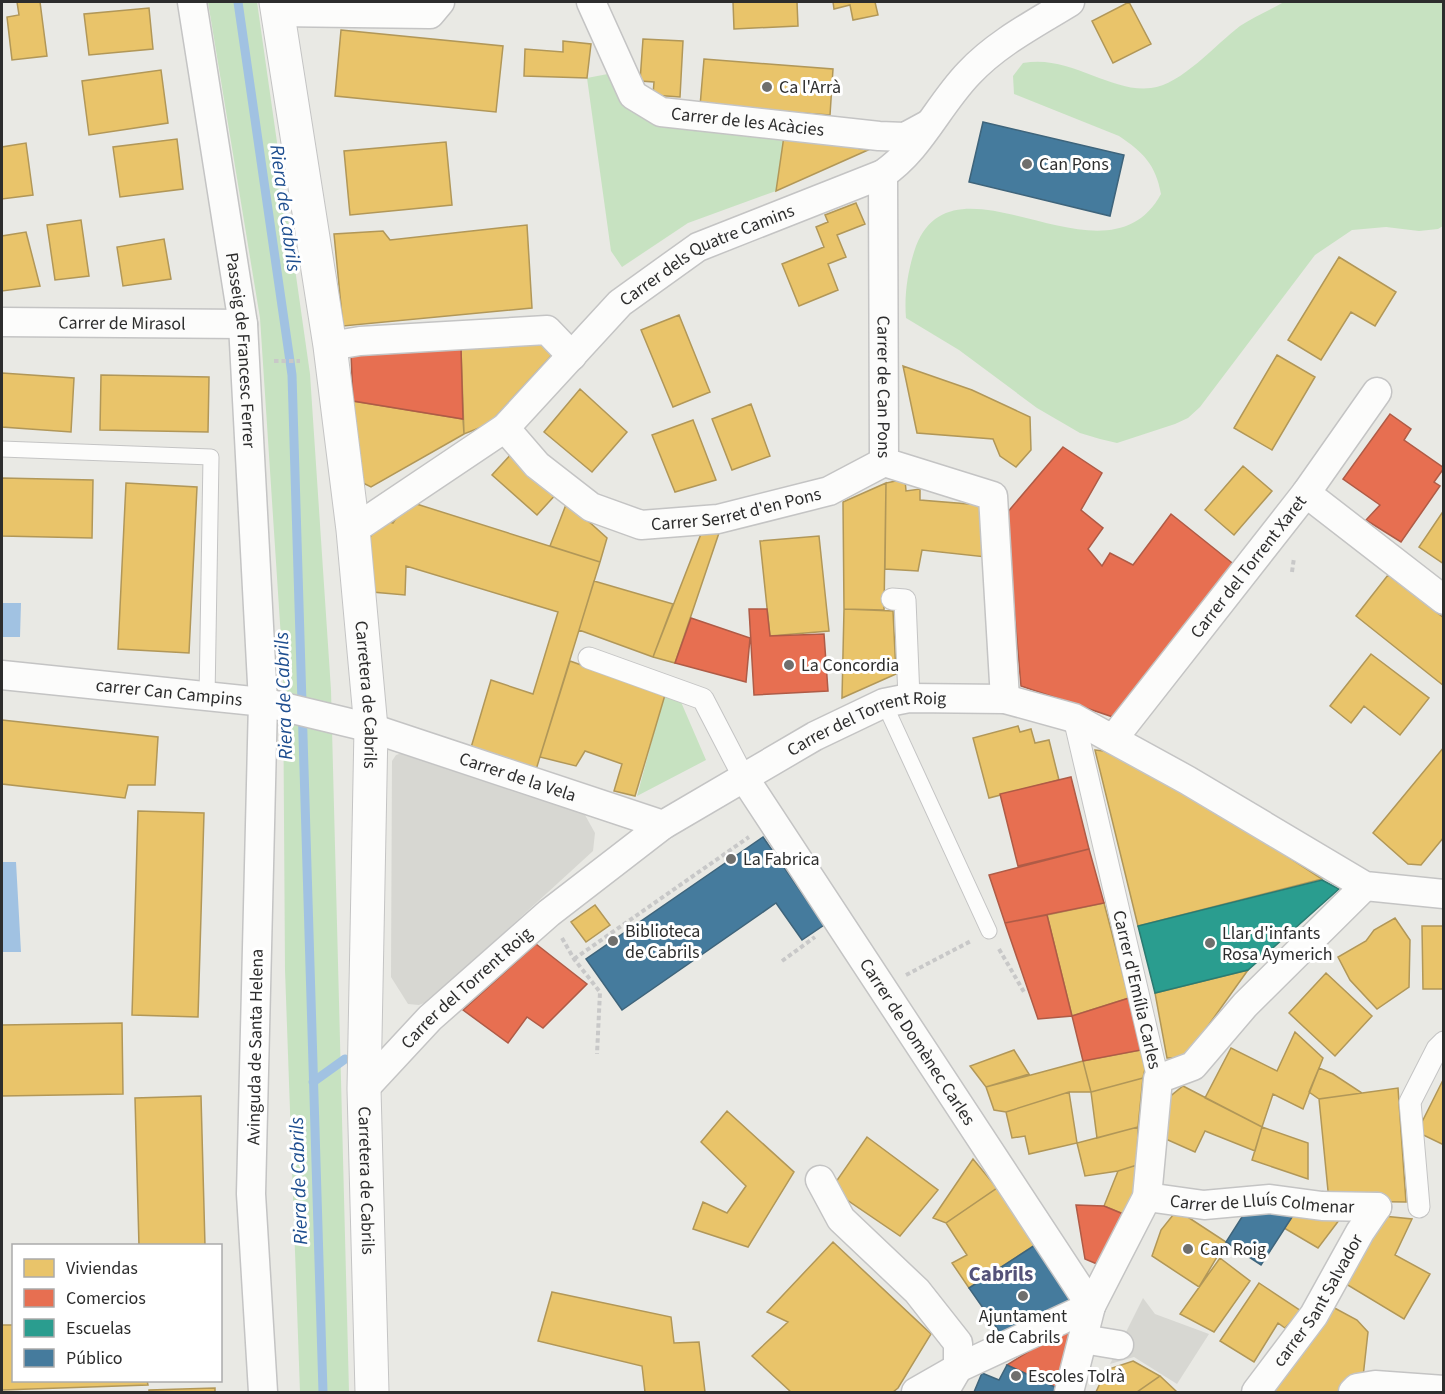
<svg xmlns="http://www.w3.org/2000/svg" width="1445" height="1394" viewBox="0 0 1445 1394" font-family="'Source Sans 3',sans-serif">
<rect width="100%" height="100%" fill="#e9e9e4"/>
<path fill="#c7e2c1" d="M208,2H257L310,374L331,690L349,1392H300L285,970L283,669L260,318Z
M1284,2H1443V226L1438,229L1419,231L1386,227L1352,230L1315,255L1200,407L1188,418L1175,424L1117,443L1100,439L1080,433L1037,408L959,350L906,318C904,294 908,269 916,246C956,144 1106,295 1161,194C1156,165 1143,152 1119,136L1014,94L1013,76L1023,63C1070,54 1110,93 1151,88C1181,85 1216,44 1240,26C1253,17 1270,10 1284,2Z
M613,73L628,107L784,136L776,191L688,223L622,267L611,251L587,78Z
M664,696L681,702L706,760L637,796Z"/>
<path fill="#d7d7d2" d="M408,751L572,807L585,815L595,833L593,851L429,1001L419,1005L408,1004L391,977L392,761L396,755Z
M1143,1298L1155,1314L1209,1334L1177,1384L1134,1357L1110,1364Z"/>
<path fill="#a1c2e2" d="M2,603H21L20,637H2Z
M2,862H16L21,952H2Z"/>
<path fill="#e9c46a" stroke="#b19758" stroke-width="1.5" d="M17,2H40L47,56L12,60L7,17L19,15Z
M733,2H797L798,26L734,29Z
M833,2H875L878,15L853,20L850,5L834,9Z
M1129,2L1151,44L1113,63L1092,21Z
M149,8L153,49L89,55L84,14Z
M341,30L503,46L496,112L335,96Z
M643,39L683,41L680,97L653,95L654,82L640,81Z
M563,41L591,44L587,78L524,76L525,49L563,52Z
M704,59L833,69L830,115L700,106Z
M161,70L168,123L89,135L82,81Z
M784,136L868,150L776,191Z
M177,139L183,189L120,197L113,147Z
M446,142L452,205L350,215L344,151Z
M26,143L33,195L2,199V147Z
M856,203L865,224L837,235L846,257L828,264L838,290L799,306L782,264L824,247L816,227L828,222L825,215Z
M81,220L89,276L55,280L47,225Z
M527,225L532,308L343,326L334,234L383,231L390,240Z
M26,232L40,286L2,291V236Z
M164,239L171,279L123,286L117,247Z
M1339,257L1396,292L1375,326L1351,312L1321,360L1288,340Z
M679,315L710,392L673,407L641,330Z
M549,340L553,354L489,424L464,434L461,349Z
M1277,355L1315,377L1272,450L1234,428Z
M903,366L972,390L1030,417L1031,450L1016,467L1000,456L993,439L917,433Z
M2,373L74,378L71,432L2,427Z
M101,375L209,377L208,432L100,430Z
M580,389L627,432L592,472L544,432Z
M353,401L463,419L464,434L371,487L363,483Z
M751,404L770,456L732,470L712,419Z
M693,420L716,480L675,492L652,435Z
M513,452L558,492L537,515L492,475Z
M1243,466L1272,491L1234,535L1205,510Z
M2,478L93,480L92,538L2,536Z
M905,479L906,491L920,489V500L981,505L986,557L922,550L918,571L885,569L886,483Z
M126,483L197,487L189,653L118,649Z
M886,483L884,610L844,609L843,502Z
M407,501L600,562L535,773L470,751L491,680L533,694L558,612L406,566L405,595L372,592L369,539L381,519L393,523Z
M567,502L607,538L600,562L550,546Z
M1444,510V564L1419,547Z
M720,530L675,663L653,657L701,534Z
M819,536L829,631L770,636L760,541Z
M1388,575L1444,618V686L1356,616Z
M594,581L673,604L653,657L579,630Z
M844,609L893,611L896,674L842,698Z
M1371,654L1429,698L1400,735L1364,706L1351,723L1330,706Z
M570,661L665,695L635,796L614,791L622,764L585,751L576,766L540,757Z
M2,720L158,737L155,785H128L125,798L2,784Z
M1018,726L1020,732L1031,729L1035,743L1049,740L1059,780L989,798L973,738Z
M1444,747V837L1421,865L1408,864L1373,833Z
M1095,750L1104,751L1195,796L1322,879L1138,926Z
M138,811L204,813L198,1017L132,1015Z
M1104,903L1129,998L1072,1016L1047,915Z
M595,905L610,925L586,942L571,922Z
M1395,918L1410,940L1409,987L1377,1009L1350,980L1338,957L1366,941L1374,930Z
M1422,926H1444V989H1423Z
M1248,970L1185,1058H1167L1155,993Z
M1326,973L1372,1016L1335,1056L1289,1013Z
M122,1023L123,1094L2,1096V1025Z
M1295,1032L1323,1058L1303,1109L1273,1094L1262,1127L1205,1098L1231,1048L1277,1071Z
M1014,1050L1029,1074L986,1087L970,1066Z
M1141,1050L1145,1069L1143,1078L1091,1092L1083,1061Z
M1083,1061L1091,1092H1069L1006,1112L994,1110L986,1087Z
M1319,1068L1333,1074L1362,1093L1319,1099L1309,1092Z
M1143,1078L1138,1127L1097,1138L1091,1092Z
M1444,1078V1145L1417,1132Z
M1183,1086L1262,1127L1255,1151L1205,1131L1195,1152L1159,1136L1162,1103Z
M1398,1088L1406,1202L1329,1201L1319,1099Z
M1069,1092L1077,1143L1029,1154L1025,1136L1012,1138L1006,1112Z
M201,1096L205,1246H139L135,1098Z
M727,1111L794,1172L748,1247L693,1229L703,1202L727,1213L746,1186L701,1142Z
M1138,1127L1137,1165L1118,1171L1085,1176L1077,1143Z
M1262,1127L1308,1143V1179L1252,1160Z
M867,1137L938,1190L900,1236L831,1189Z
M973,1159L997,1188L946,1223L933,1218Z
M1137,1165V1190L1128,1216L1104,1206L1118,1171Z
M997,1188L1035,1245L969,1288L952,1263L967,1255L946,1223Z
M1177,1210L1226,1242L1199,1287L1152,1256L1161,1230Z
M1296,1211H1346L1318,1248L1284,1228Z
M1383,1216L1412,1219L1395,1255L1430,1274L1404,1319L1346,1284Z
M833,1242L931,1334L898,1388L893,1392H791L752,1356L788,1322L767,1312Z
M1220,1258L1250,1281L1214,1332L1180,1314Z
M1259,1283L1301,1311L1285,1328L1278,1323L1254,1362L1220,1341Z
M552,1292L671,1317L674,1343L699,1342L705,1392H645L642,1366L538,1341Z
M1329,1305L1357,1320L1368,1332L1363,1377L1342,1392H1273Z
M2,1325H14V1380H147L148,1385L2,1390Z
M1133,1361L1160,1376L1137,1392H1096L1106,1370Z
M1160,1376L1177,1392H1137Z
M215,1388V1392H149V1390Z"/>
<path fill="#e76f51" stroke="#af5b46" stroke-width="1.5" d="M461,349L463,419L353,401L351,353Z
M1390,414L1411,429L1404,440L1444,468L1434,482L1440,486L1401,542L1366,520L1380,505L1343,479Z
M1063,447L1102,473L1081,510L1103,528L1088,549L1102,566L1110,553L1133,565L1171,514L1236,566L1116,718L1021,686L1006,514Z
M749,609H767L770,636L824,634L828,691L754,695Z
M691,618L750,638L746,682L675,663Z
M1071,777L1089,849L1018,866L1000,794Z
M1089,849L1104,903L1005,923L989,875Z
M1047,915L1072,1016L1038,1019L1005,923Z
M536,944L587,984L543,1028L527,1017L508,1043L463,1010Z
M1129,998L1141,1050L1083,1061L1072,1016Z
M1076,1205L1104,1206L1128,1216L1104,1267L1085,1259Z
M1081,1319L1059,1389L1007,1365Z"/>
<path fill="#2a9d8f" stroke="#2b7b72" stroke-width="1.5" d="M1322,880L1339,889L1248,970L1155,993L1138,926Z"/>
<path fill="#457b9d" stroke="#3e647b" stroke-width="1.5" d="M983,122L1124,155L1110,216L969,182Z
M763,837L824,925L802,940L776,903L622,1010L586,959Z
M1247,1209L1296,1211L1261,1265L1226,1242Z
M1035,1245L1077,1305L1006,1341L969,1288Z
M1007,1365L1059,1389L1058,1392H974L982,1373L999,1380Z"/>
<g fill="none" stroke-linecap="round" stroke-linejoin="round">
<path stroke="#a1c2e2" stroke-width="9" d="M238,2L292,375L323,1392
M313,1082L345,1059"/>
<g stroke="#c4c4c4" stroke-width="17">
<path id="service" d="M2,449L211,457L207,698
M884,703L989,931"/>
</g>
<g stroke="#c4c4c4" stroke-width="23">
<g id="pedestrian">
<path d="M892,599L905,600L909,698"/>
<path d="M589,658L703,699L743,776"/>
<path id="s1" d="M1074,718L1158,1079"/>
<path d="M1419,1207L1410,1102L1437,1049L1444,1042"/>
</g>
</g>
<g stroke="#c4c4c4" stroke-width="31">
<g id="minor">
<path id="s2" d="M192,2L243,324L263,702L251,1194L263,1392"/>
<path id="s3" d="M591,2L633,95L661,112L879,136L905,137L929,124"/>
<path d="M277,12L430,14L440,2"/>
<path id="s4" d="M883,174L884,462L993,496L1005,699"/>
<path id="s5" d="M2,322L243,324"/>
<path d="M330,346L360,341L547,330L572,356"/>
<path id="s6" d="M505,428L537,465L591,507L641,525L718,519L829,491L884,462"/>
<path d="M1306,493L1444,600"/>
<path id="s7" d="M353,530L505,428L620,303L698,247L883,174C920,149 938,105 969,73C997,43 1036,23 1070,2"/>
<path id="s8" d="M2,675L263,702L371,728L663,825"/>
<path id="s9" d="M1113,739L1306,493L1377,392"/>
<path id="s10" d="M743,776L1091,1306"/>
<path id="s11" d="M364,1089L430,1018L549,913L663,825L815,736L884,703L909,698L1005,699L1074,718L1187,780L1365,886L1444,894"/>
<path d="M820,1180L841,1219L917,1291L958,1343V1368L944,1392"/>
<path id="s12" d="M1147,1197L1204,1205L1270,1199L1322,1206L1377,1207"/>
<path d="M1083,1339L1119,1345"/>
<path d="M916,1392L958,1368L1091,1306"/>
<path d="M1069,1392L1091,1306L1147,1197L1158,1079L1193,1066L1245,1005L1365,886"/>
<path id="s13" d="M1256,1392L1314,1315L1360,1232L1377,1207"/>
<path d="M1353,1392L1357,1388L1375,1385L1444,1390"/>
</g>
</g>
<g stroke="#c4c4c4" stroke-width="35">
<g id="tertiary">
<path id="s14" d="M276,2L330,346L353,530L371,728L364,1089L372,1392"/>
</g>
</g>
<path stroke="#c8c8c8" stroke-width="4" stroke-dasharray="4.5 3" stroke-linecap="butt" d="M274,361H300
M1292,572L1294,558
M562,938L574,959L600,992L597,1054
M999,949L1024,992
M574,959L749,837
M782,961L815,937
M906,975L971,941"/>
<use href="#service" stroke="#fcfcfb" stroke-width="15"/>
<use href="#pedestrian" stroke="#fcfcfb" stroke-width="21"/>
<use href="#minor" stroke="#fcfcfb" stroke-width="28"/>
<use href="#tertiary" stroke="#fcfcfb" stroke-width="33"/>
</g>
<g fill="#6f6f6d" stroke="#fff" stroke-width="2">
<circle cx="767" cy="87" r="6"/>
<circle cx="1027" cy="164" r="6"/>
<circle cx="789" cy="665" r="6"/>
<circle cx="731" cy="859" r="6"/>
<circle cx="613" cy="941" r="6"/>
<circle cx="1210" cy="943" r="6"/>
<circle cx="1188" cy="1249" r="6"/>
<circle cx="1023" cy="1296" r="6"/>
<circle cx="1016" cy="1376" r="6"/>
</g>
<g text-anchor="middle" stroke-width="6" stroke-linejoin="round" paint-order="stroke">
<g font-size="18" fill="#2d2d2d" stroke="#fff" text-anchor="start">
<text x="779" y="93">Ca l'Arrà</text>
<text x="1039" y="170">Can Pons</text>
<text x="801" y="671">La Concordia</text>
<text x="743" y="865">La Fabrica</text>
<text x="625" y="937">Biblioteca<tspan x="625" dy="21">de Cabrils</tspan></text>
<text x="1222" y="939">Llar d'infants<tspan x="1222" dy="21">Rosa Aymerich</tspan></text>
<text x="1200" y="1255">Can Roig</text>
<text x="1023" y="1322" text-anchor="middle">Ajuntament<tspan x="1023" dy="21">de Cabrils</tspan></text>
<text x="1028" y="1382">Escoles Tolrà</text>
</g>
<g font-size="18" fill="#2d2d2d" stroke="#fff">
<text dy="6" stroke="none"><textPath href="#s3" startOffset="222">Carrer de les Acàcies</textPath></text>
<text dy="6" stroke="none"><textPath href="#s7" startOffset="453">Carrer dels Quatre Camins</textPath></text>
<text dy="6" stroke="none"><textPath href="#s5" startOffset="120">Carrer de Mirasol</textPath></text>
<text dy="6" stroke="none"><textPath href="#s2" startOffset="352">Passeig de Francesc Ferrer</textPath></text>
<text dy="6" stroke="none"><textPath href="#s4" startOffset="213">Carrer de Can Pons</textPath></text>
<text dy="6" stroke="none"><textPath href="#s6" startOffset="267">Carrer Serret d'en Pons</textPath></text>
<text dy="6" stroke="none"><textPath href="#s9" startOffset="219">Carrer del Torrent Xaret</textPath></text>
<text dy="6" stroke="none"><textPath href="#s8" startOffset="168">carrer Can Campins</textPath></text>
<text dy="6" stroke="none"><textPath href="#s14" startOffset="699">Carretera de Cabrils</textPath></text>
<text dy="6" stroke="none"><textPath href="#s11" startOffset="630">Carrer del Torrent Roig</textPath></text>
<text dy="6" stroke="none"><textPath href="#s8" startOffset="528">Carrer de la Vela</textPath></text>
<text dy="6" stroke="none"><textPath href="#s11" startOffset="144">Carrer del Torrent Roig</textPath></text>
<text dy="6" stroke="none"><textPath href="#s1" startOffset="279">Carrer d'Emília Carles</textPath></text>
<text dy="6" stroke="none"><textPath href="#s10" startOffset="318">Carrer de Domènec Carles</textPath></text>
<text transform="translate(255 1047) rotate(-89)" y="6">Avinguda de Santa Helena</text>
<text dy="6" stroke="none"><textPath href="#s14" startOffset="1185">Carretera de Cabrils</textPath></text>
<text dy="6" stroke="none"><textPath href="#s12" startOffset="116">Carrer de Lluís Colmenar</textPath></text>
<text dy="6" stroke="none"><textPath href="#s13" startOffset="111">carrer Sant Salvador</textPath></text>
</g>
<g font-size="20" font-style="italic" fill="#1e4e8f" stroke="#fff">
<text transform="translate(286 208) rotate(82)" y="7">Riera de Cabrils</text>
<text transform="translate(283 696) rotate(-92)" y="7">Riera de Cabrils</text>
<text transform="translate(298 1181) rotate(-92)" y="7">Riera de Cabrils</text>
</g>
<g font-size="21" font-weight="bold" fill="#545279" stroke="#fff">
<text x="1001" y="1281">Cabrils</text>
</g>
</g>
<rect width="1445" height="1394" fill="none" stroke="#2d2d2d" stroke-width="6"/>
<rect x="12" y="1244" width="210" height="138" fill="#ffffff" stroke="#ababab" stroke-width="1.5"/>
<rect x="24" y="1259" width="30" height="18" fill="#e9c46a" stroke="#ababab" stroke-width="1.5"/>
<text x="66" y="1274" font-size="18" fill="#2d2d2d">Viviendas</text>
<rect x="24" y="1289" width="30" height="18" fill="#e76f51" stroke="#ababab" stroke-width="1.5"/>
<text x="66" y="1304" font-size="18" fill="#2d2d2d">Comercios</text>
<rect x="24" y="1319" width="30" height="18" fill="#2a9d8f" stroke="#ababab" stroke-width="1.5"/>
<text x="66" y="1334" font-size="18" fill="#2d2d2d">Escuelas</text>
<rect x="24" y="1349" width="30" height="18" fill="#457b9d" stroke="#ababab" stroke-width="1.5"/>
<text x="66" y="1364" font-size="18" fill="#2d2d2d">Público</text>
</svg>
